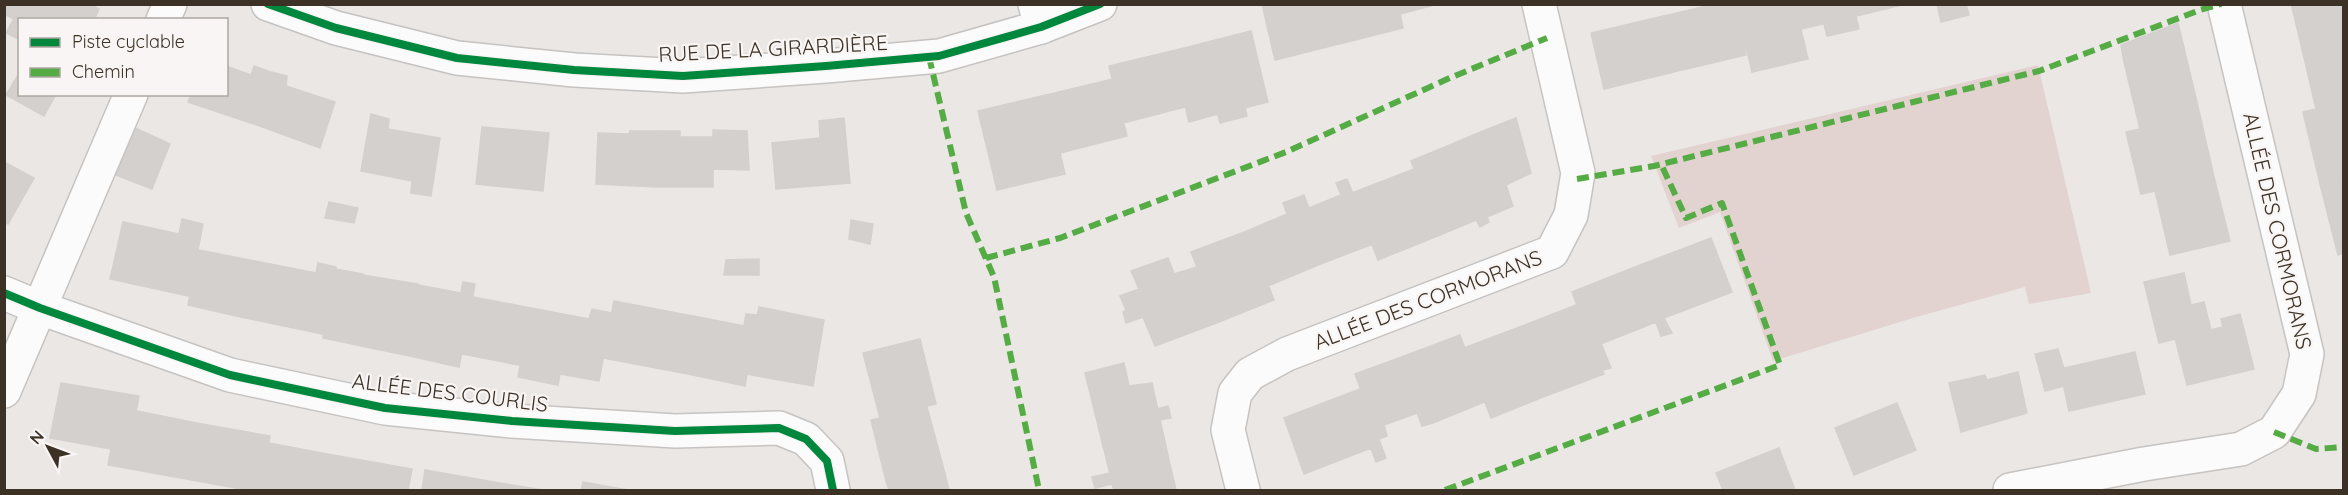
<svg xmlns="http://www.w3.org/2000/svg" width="2348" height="495" viewBox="0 0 2348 495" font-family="Quicksand,sans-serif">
<rect width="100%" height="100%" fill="#eae7e5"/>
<path fill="#e2d2d0" d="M2038,65L2091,293L2029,304L2025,287L1916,317L1773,361L1720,212L1679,228L1651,156Z"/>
<path fill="#d3d0ce" stroke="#d3d0ce" stroke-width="1.5" d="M4,4H22L14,19L4,14Z
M22,4H90L99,9L94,20H20V40L6,33Z
M1262,4H1330L1339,44L1275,60Z
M1330,4H1398L1403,28L1339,44Z
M1398,4H1438L1400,14Z
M1715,4H1736L1746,55L1682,70L1668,15Z
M1736,4H1795L1808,59L1752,72Z
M1795,4H1853L1856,16L1801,29Z
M1853,4H1906L1856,16Z
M1937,4H1966L1969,15L1941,22Z
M2291,4H2344V17L2297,28Z
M1668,15L1682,70L1604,89L1591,33Z
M1856,16L1859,29L1827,36L1824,24Z
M2344,17V102L2316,109L2297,28Z
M2178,23L2184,48L2124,62L2121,45Z
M1251,31L1268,102L1252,106L1248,92L1214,100L1218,114L1189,122L1172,51Z
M2184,48L2200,115L2140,129L2124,62Z
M1172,51L1185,107L1123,123L1109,66Z
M226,66L251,75L254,66L271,72L254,124L188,102L191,94H226Z
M271,72L287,76L286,86L335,102L320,148L254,124Z
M18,75L20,76V94L55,96L44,116L6,95Z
M1113,79L1127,136L1060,153L1046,95Z
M1248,92L1252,106L1245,108L1247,116L1220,123L1214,100Z
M1046,95L1060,153L992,169L978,111Z
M2344,102V183L2321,188L2303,112Z
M371,114L389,119L388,129L440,138L431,196L411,193L412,181L361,171Z
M2200,115L2214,177L2155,191L2140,129Z
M844,118L850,183L776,189L772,143L820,138L819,121Z
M1516,118L1531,173L1506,185L1513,206L1487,217L1489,222L1480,227L1476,220L1440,235L1411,161L1445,147L1454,167L1491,151L1483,131Z
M482,127L549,133L543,191L476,184Z
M135,128L170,144L161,166L125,152Z
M2140,129L2155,191L2141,194L2126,132Z
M713,130L747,131L749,170L713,169Z
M630,131H657L656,187L596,184L598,133L629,134Z
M657,131H680V137H713V187H656Z
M1483,131L1491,151L1454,167L1445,147Z
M125,152L161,166L152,189L116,175Z
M1060,153L1065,174L997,190L992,169Z
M4,162L34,178L8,224L4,222Z
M1414,169L1440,235L1378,260L1352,193Z
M2214,177L2230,241L2170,255L2155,191Z
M1347,179L1373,244L1318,265L1294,199L1304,195L1309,208L1341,195L1336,183Z
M2344,183V253L2338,255L2321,188Z
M1294,199L1318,265L1268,286L1247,231L1287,214L1283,203Z
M329,202L358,208L354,223L325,218Z
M182,219L203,224L189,296L110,279L123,222L179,234Z
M851,220L873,224L870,244L849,239Z
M1247,231L1274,300L1219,322L1191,252Z
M1711,238L1732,292L1664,318L1672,333L1661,336L1635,267Z
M199,250L255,261L245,318L188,305Z
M1168,258L1174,274L1197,267L1219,322L1155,346L1143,317L1126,323L1123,312L1126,310L1120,296L1139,289L1131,271Z
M759,259V275H724L726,260Z
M255,261L316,273L318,263L336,267L323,334L245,318Z
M1635,267L1656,322L1593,347L1572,292Z
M335,269L363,274L360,288L415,299L405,355L323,338Z
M2184,273L2191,305L2152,315L2144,282Z
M363,275L418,284L415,299L360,288Z
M463,282L475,284L459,367L405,355L415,299L458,307Z
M418,285L461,293L458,307L415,299Z
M473,297L531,308L519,365L462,354Z
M614,301L693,316L683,373L603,358Z
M2204,302L2211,330L2159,343L2152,315Z
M1576,305L1604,374L1543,397L1517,328Z
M759,307L824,320L813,386L746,374Z
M531,308L589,319L592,309L612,313L599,381L560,374L558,385L518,377Z
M746,314L757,315L745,386L683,373L693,316L744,326Z
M2240,314L2254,369L2187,385L2175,338L2223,327L2221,319Z
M1517,328L1543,397L1491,418L1464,348Z
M1460,335L1484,402L1433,423L1407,355Z
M920,339L936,404L880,418L863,353Z
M1601,343L1611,368L1603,370L1593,347Z
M2058,349L2064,369H2060L2064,386L2045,391L2035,354Z
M2135,352L2145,394L2069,411L2060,369Z
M1407,355L1433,423L1422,426L1417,413L1384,425L1387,436L1379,439L1355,374Z
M1124,363L1129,386L1152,383L1169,460L1110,474L1085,373Z
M2018,372L2027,413L1961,432L1949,383L1985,375L1987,380Z
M61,383L139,396L125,468L108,465L111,449L50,438Z
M1360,389L1386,458L1376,462L1371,448L1304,474L1284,418Z
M1897,403L1916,450L1854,475L1835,428Z
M1168,406L1171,418L1160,420L1157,409Z
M927,407L943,466L886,481L871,420Z
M137,411L202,424L191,480L125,468Z
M202,424L270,436L259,490H247L191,480Z
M269,443L333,455L327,490H259Z
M1779,448L1795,490H1723L1716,473Z
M333,455L412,469L408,490H327Z
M1169,460L1176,490H1114L1112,484L1095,488L1092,477Z
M943,466L949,490H889L886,481Z
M425,470L512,485L510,490H422Z
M583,482L605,486L628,490H581Z
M512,485L543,490H545H510Z"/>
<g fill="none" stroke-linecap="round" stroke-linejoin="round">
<g stroke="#c6c3c1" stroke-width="36">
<path id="street" d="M1035,4L1041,27
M163,20L170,4
M4,293L40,308L230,375L385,408L512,421L675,431L779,428L806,439L827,461L833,490
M4,391L131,94
M1243,490L1228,430L1235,393L1250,374L1287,354L1552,252L1571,215L1578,173L1539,4
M2010,490L2144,464L2241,449L2274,432L2299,394L2307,354L2224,4"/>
</g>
<g stroke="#c5c2c0" stroke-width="36">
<path id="secondary" d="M268,4L336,28L457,58L574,70L683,76L826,66L939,56L1041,27L1100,4"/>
</g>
<use href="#street" stroke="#fcfbfb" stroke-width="33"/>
<use href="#secondary" stroke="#fcfbfb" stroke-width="33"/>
<path stroke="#55ab44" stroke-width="6" stroke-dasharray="12 6" stroke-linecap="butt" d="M929,57L966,213L994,277L1039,490
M1577,179L1654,166L2039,71L2200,10L2221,4
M986,258L1060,238L1286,152L1452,77L1547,38
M2274,432L2316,449L2344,447
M1445,490L1780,365L1722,203L1686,218L1661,164"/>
<g stroke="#f8f5f4" stroke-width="11">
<path id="cycleway" d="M268,4L336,28L457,58L574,70L683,76L826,66L939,56L1041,27L1100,4
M4,293L40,308L230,375L385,408L512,421L675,431L779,428L806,439L827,461L833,490"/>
</g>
<use href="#cycleway" stroke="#00873e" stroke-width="8"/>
</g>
<g text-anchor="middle" stroke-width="4.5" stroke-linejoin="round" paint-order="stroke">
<g font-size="21" fill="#3b3125" stroke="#f8f5f4">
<text transform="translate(773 49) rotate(-3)" y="7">RUE DE LA GIRARDIÈRE</text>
<text transform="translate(2277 231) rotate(77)" y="7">ALLÉE DES CORMORANS</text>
<text transform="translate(1428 300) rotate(-21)" y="7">ALLÉE DES CORMORANS</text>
<text transform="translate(450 393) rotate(7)" y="7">ALLÉE DES COURLIS</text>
</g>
</g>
<rect width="2348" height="495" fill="none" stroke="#3b3125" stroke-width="12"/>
<rect x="18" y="18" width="210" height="78" fill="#f8f5f4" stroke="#aca7a1" stroke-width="1.5"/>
<rect x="30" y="38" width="30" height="9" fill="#00873e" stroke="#aca7a1" stroke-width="1.5"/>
<text x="72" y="48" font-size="18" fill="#3b3125">Piste cyclable</text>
<rect x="30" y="68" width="30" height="9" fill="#55ab44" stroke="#aca7a1" stroke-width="1.5"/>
<text x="72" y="78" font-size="18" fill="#3b3125">Chemin</text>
<g transform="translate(48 447) rotate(311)" stroke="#f8f5f4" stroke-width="4.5" paint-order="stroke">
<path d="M0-4.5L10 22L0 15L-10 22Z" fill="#3b3125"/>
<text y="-9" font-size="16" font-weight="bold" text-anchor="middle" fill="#3b3125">N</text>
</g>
</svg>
